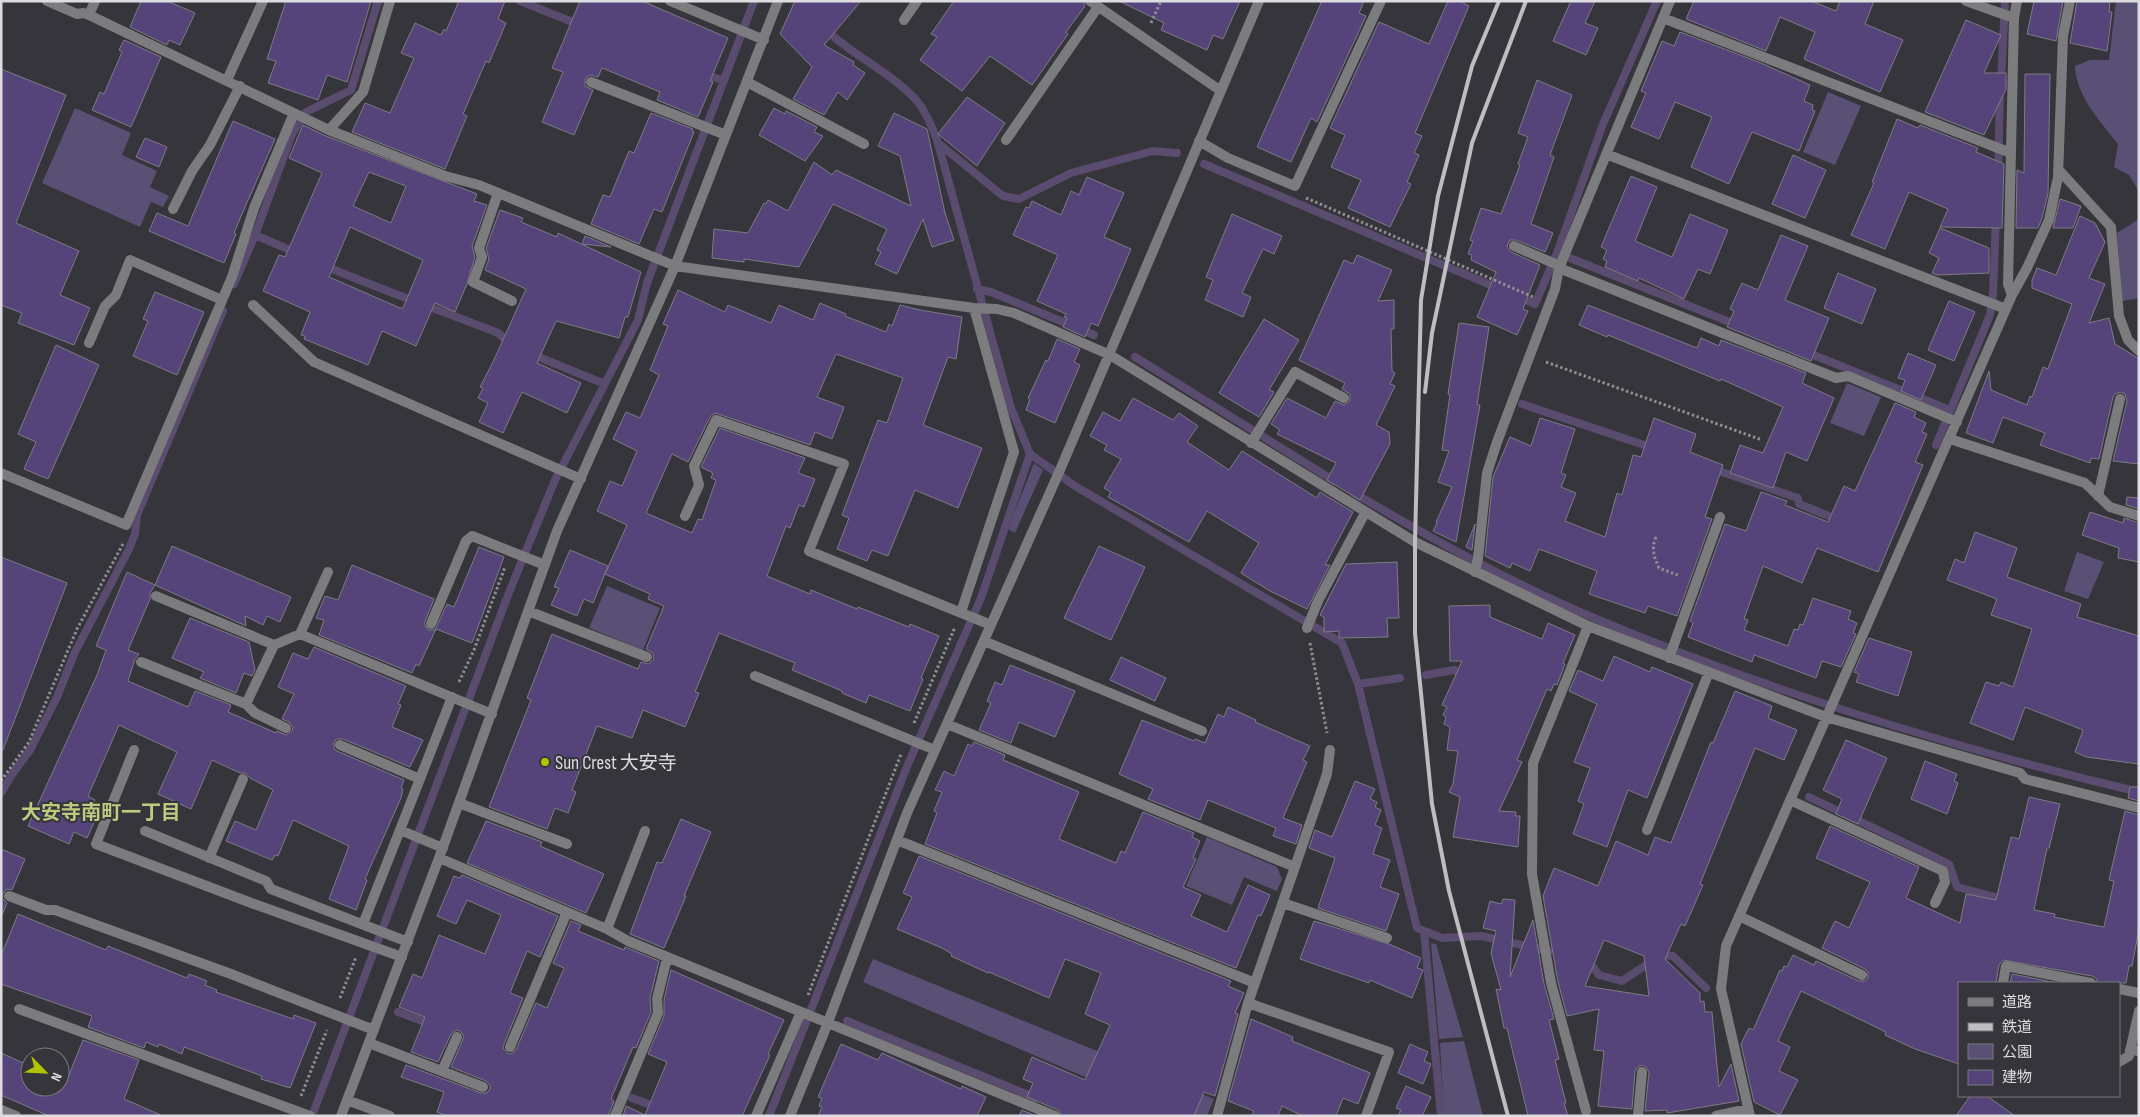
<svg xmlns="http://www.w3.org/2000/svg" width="2140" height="1117" viewBox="0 0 2140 1117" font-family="'Sofia Sans Condensed','Noto Sans JP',sans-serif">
<rect width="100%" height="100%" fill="#37353c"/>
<path fill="#5a4f74" d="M2116,1H2139V192L2129,175L2114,167L2118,144C2100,121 2076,96 2075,66L2090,60H2109Z
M1828,92L1861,106L1835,165L1803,152Z
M75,108L131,133L122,155L157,171L150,187L169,196L163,207L151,202L140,227L42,183Z
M2139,219V298L2122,301L2117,233Z
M1847,383L1881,397L1864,436L1830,423Z
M1034,463L1043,470L1015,533L1008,529Z
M2077,552L2104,562L2088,599L2064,591Z
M607,586L660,608L643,650L589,628Z
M1207,837L1277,867L1282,879L1277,891L1244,877L1232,905L1186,886Z
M1431,943L1436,944L1463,1037L1439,1039Z
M873,959L1214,1099L1207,1116H1176L863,982Z
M1464,1041L1483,1116H1444L1440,1043Z"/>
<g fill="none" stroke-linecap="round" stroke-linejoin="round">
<path stroke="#5a4c6f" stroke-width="8" d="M520,1L580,25
M702,73L724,81
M2001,82L2005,1
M938,143L1003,196L1019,199L1071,173L1153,151L1177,153
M1204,164L1500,289
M1998,172L2000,93
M255,235L297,253
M1560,254L1737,325
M323,265C381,290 440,310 498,333L510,344
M234,284L255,235L292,134L306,112L351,90L378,1
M977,289L991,292L1094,335
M1517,296L1535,304L1557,253L1603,124L1657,1
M1806,352L1950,410
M531,354L605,384
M1135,357L1336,482
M1522,404L1653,448
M1936,445L1990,315L1993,294L1996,218
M1030,454L1075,486L1342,643L1358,684L1417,928L1442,938L1481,936L1549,951
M1713,469L1798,498L1799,504L1839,520
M1354,493C1432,539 1511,583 1594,618C1770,692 1954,748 2139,792
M1426,675L1454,670L1465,675
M1358,684L1400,678
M1,793L13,773L30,750L57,697L75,652L129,549L135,534L137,515L223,311
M1809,797L1949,864L1957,887L2006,900
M1424,931L1441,1116
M1587,959L1599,975L1622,981L1661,955L1673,956L1706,988
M398,1012L433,1025
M847,1021L1036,1098
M632,1098L659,1108
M312,1116L510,590L555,480L638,320L647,283L754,1
M769,1116L908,764L981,598L1030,454L1011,408L938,143C933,129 927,113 917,101C891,72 853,56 825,29"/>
</g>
<path fill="#55447a" stroke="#7d7b83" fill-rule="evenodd" d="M141,1H167L195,13L180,45L169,40L167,45L130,27Z
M286,1H371L347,82L327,75L318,100L268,83L276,61L267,59Z
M459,1H505L498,19L506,23L489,63L486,61L463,114L467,116L445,169L352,132L365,103L390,113L414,58L401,53L415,23L441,35L444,29L446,31Z
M580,1H642L728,38L710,81L713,82L698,117L657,100L660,92L602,68L598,77L590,75L585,79V86L593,90L574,135L542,122L563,72L552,68Z
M795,1H861L824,45L854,62L853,65L865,73L847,100L838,92L824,115L793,99L812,67L780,34Z
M954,1H1083L1085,6L1066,32L1068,34L1032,85L990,56L962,91L920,60L937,37L931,34Z
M1119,1H1240L1223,39L1213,35L1207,50L1161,30L1164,23Z
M1322,1H1364L1359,13L1366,16L1317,122L1311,118L1291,162L1257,147Z
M1448,1H1459L1469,6L1415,133L1422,136L1414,153L1419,155L1407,182L1411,184L1390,227L1348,208L1361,180L1331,167L1345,135L1330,128L1379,22L1429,44Z
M1571,1H1595L1585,23L1598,28L1586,55L1553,41Z
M1694,1H1811L1836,11L1840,1H1874L1865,24L1903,40L1880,92L1804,59L1815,32L1780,17L1766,51L1686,19Z
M2034,1H2063L2056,41L2027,34Z
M2077,1H2110L2109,12H2112L2107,51L2070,43Z
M1966,20L2001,35L1984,73H2006V89L1984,135L1925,112Z
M1680,32L1761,63L1810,85L1804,101L1813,105L1812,110L1815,111L1799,151L1752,132L1729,184L1691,167L1712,117L1675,102L1659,139L1631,127L1646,93L1641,91L1662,41L1674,46Z
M124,40L161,57L131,127L92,110L100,92L104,94L122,52L119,50Z
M1,69L66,95L16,223L79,251L60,295L90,308L74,345L18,323L22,313L1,305Z
M2025,74H2050L2048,194L2042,218L2038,228H2016L2017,170L2024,173Z
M1537,80L1572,95L1550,155L1554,157L1531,224L1553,233L1545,252L1516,240H1510L1508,244L1507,247L1511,252L1540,265L1523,309L1528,311L1517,335L1477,317L1496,272L1471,260L1472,255L1468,254L1473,241L1470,240L1481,208L1501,214L1520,165L1518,164L1528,137L1518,133Z
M967,97L1005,123L977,166L938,134Z
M774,108L785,114L786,111L817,127L814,132L823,136L805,161L759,135Z
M651,113L693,129L692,131L694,132L662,212L654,209L639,244L591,224L603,195L610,197L629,151L634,153Z
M894,113L927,129L945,213L954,240L932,247L923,219L897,274L875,264L881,252L877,250L887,229L833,204L799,267L744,259V262L712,258L714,229L748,233L764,203L766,204L768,200L788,211L814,162L832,175L836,170L911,206L900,156L878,146Z
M1897,119L1918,128L1920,125L1978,148L1976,152L2004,164L2002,228L1940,227L1948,209L1909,192L1885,249L1851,235L1874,183L1872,182Z
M233,121L275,139L245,207L234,233L236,234L224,263L149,231L157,213L188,226Z
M303,125L326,136L477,194L474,201L487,205L472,246L475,257L467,284L455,312L435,303L416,346L382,331L368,365L304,339L305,336L301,335L310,312L263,291L279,255L285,257L322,173L289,158ZM369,172L406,186L391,223L353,206ZM350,227L423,260L403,308H400L329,277Z
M145,138L167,147L159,167L136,157Z
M1793,155L1826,170L1805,218L1772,204Z
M1631,176L1657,187L1635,241L1672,257L1690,214L1728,230L1710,274L1698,269L1684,299L1639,278L1638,281L1605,267L1607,261L1603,259L1607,250L1601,247Z
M1087,177L1124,193L1104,237L1131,249L1098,326L1091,323L1085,337L1063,327L1067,318L1064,317L1066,314L1037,301L1058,255L1013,235L1026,207L1029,208L1032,201L1061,215L1071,191L1079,195Z
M2060,199L2081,206L2073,228H2053Z
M500,210L523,218L521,222L557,237L558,233L641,272L628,317H625L619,338L556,321L537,363L581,383L567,413L522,392L503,433L479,422L488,403L478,398L483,388L480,387L493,362L526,289L485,270L489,259L486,248Z
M1232,214L1282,236L1274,254L1263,249L1242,293L1251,297L1243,317L1205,300L1213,280L1206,277Z
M2080,216L2095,223L2105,242L2089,278L2105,284L2089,323L2109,318L2115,344L2139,359V464L2113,461L2127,401L2125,394L2121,392L2115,394L2113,397L2099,459L2091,458L2090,463L2040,445L2045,433L2003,417L1993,443L1966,433L1989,371L1991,390L2027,405L2030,396L2032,397L2043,367L2048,369L2072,304L2032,288V280L2037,268L2056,275Z
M1940,228L1989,248V273L1937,275L1932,273L1939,258L1929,253Z
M1781,235L1808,246L1785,300L1829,318L1811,361L1727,327L1734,311L1730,309L1742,283L1758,290Z
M585,236L611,247L582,244Z
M1357,255L1392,270L1378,301L1394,300V329H1391L1392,371L1395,373L1390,384L1395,386L1376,425L1389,432L1390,444L1360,500L1327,480L1336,463L1277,434L1280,430L1271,424L1287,398L1326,418L1335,401L1344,405L1350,401V394L1342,389L1345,383L1299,360L1344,260L1353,264Z
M1838,273L1876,289L1862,324L1824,308Z
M678,290L725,312L728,305L771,323L779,305L813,320L820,303L846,314L845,316L886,332L889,324L892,326L900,305L920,310L962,317L956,359L948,357L923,425L982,448L958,508L915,490L888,556L872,550L867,561L837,549L849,518L842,515L878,420L887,423L903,378L836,354L817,397L844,407L832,439L815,432L810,445L715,413L710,417L688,462L672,454L646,513L692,533L698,519L702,520L716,480L711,478L713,473L701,467L720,428L805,458L798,473L815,479L804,507L799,505L790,528L786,526L767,576L810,594L811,590L857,609L858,607L909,627L910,624L939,636L921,678L923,679L910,711L869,695L866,703L842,693V691L792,670L795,663L719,633L695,692L699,693L685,727L643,710L632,738L597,726L572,790L576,792L568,813L555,808L547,829L489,807L531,700L527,698L552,634L638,669L641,662L649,664L654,659L653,653L646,649L664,606L648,599L650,594L605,574L627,525L597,511L610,481L622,486L637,451L613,439L626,412L640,418L659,375L650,370L668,326L663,324Z
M155,292L204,312L177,375L133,356L148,321L143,319Z
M1949,301L1975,312L1954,361L1928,350Z
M1588,305L1697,348L1701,338L1719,346L1721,340L1806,373L1802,383L1834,398L1807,461L1786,452L1773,488L1730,473L1740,445L1763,453L1783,407L1721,379L1720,381L1608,335L1607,337L1579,325Z
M1264,319L1299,340L1269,390L1274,392L1259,417L1219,393Z
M1459,323L1489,327L1477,405H1480L1456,542L1433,531L1437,523L1436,522L1452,487L1438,482L1449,451L1442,450L1450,395L1448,394Z
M1057,339L1080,349L1074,362L1080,365L1055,423L1026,410L1030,399L1028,398L1046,360L1048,361Z
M56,345L99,365L48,479L24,469L36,442L18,434Z
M1908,353L1936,365L1921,400L1901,391L1905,380L1898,378Z
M1133,398L1173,420L1179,413L1198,426L1187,442L1229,470L1242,451L1317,498L1320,492L1353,512L1325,565H1330L1307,609L1270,591L1241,573L1259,543L1207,511L1189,542L1108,497L1111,492L1104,488L1121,459L1104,450L1107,445L1090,436L1103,412L1120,421Z
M1895,403L1916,412L1914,417L1926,423L1922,432L1927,434L1915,462L1923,465L1878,572L1817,548L1802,583L1763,566L1744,619L1748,620L1744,630L1788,646L1794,629L1798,630L1800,624L1803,625L1813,598L1851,611L1848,619L1857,623L1853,633L1856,634L1841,667L1822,661L1816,678L1754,655L1752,662L1688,637L1693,623L1690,621L1725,524L1746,531L1761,492L1787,501L1785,505L1828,522L1844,486L1855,491Z
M1540,418L1575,429L1561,473L1566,475L1561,487L1576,493L1565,521L1605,537L1617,493L1622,495L1633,455L1641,457L1654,418L1696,434L1690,452L1723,465L1705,517L1712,519L1677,616L1648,606L1645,613L1589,594L1597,571L1539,549L1530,571L1512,563L1510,568L1485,556L1493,477L1510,437L1531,446Z
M2127,497L2139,498V509L2126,505Z
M2090,512L2123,523L2124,518L2139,523V562L2118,558L2119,548L2082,535Z
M1475,524L1472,550L1466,547Z
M1975,532L2017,548L2007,577L2081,604L2077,617L2139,636V764L2086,757L2075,752L2083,730L2025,707L2013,740L1970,723L1986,682L1999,686L2001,682L2013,687L2032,629L1991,615L1997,599L1947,580L1955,559L1964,563Z
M172,546L291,597L280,622L267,616L263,625L245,616L246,626L155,585L150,593V599L128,650L139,654L135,659L128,681L188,707L195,691L231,705L228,712L276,733L277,731L286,735L292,731L293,727L289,722L282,719L294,694L278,687L293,653L308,659L314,647L406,686L398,704L401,705L392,727L423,740L410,767L343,739H336L334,743V749L337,751L404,780L401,788L403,789L401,798L365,879L367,880L356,910L329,899L349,846L293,820L278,856L275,855L272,860L226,841L235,821L256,830L273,790L250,778L246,773H240L212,760L191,809L158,794L177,752L119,725L88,796L95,800L94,803L96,804L94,810L96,811L94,816L96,818L87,838L74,832L69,844L28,826L97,675L106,650L96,646L127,572L155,585Z
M1099,546L1145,567L1111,640L1064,618Z
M479,547L504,557L472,643L436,629L419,666L416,664L412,673L319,635L324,620L316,618L325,596L338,600L352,565L434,599L424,624L428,630H435L447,604L454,607Z
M570,550L608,566L593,603L584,599L577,616L551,605L559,588L554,587Z
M1,557L67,583L3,750H1Z
M1397,562L1399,618H1387L1388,637L1339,638V631L1324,632V617L1320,615L1346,564Z
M1490,605V617L1542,639L1548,623L1575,635L1563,663L1565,664L1557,685L1554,684L1551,691L1547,689L1517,760L1522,762L1499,811L1516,812L1515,816H1520L1518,847L1453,837L1460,797L1449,792L1453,784L1458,751L1447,750L1450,727L1444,724L1446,717L1443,715L1447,707L1442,705L1462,661H1450L1449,606Z
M190,618L249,642L255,670L252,676L244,673L236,693L200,678L204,672L172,658Z
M1869,638L1912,652L1898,696L1856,682L1859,674L1854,672Z
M1614,656L1650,672L1652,667L1693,684L1647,798L1628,790L1607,847L1573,834L1584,804L1578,801L1590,768L1574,762L1597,704L1569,691L1578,670L1603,681Z
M1121,657L1166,678L1155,701L1110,680Z
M1010,665L1075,691L1055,737L1019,722L1011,743L979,730L991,703L987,701L995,682L1002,685Z
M1735,691L1772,706L1768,718L1797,730L1784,760L1755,748L1700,884L1703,885L1685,926L1681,924L1665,959L1700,993V1002L1704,1001L1705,1012H1712L1719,1087L1731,1064L1739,1101L1667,1113V1110L1645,1111L1649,1072L1646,1067L1642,1065L1637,1068L1635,1071L1632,1109L1598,1106L1604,1051L1594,1050L1599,1009L1567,1016L1558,982L1543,896L1554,868L1598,886L1616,841L1648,855L1655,837L1671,843L1711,742L1713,743ZM1604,940L1644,956L1649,996L1585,986Z
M1228,707L1256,720L1255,722L1310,746L1303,760L1307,762L1283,818L1302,825L1296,844L1273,836L1276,828L1208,800L1200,820L1148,799L1153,789L1119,774L1142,720L1194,741L1195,739L1205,743L1218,714L1224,717Z
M1846,740L1887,758L1858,824L1836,814L1842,799L1823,790Z
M974,742L1005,755L1003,760L1079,792L1059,839L1116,863L1121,851L1125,853L1143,812L1194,833L1192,837L1200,841L1193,858L1196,859L1183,887L1201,895L1191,916L1227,932L1248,885L1270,895L1261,916L1258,915L1236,968L925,844L937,813L934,811L942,792L935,790L944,771L954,776L968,744L972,746Z
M1925,761L1957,774L1954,781L1958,783L1947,814L1911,799Z
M1355,781L1375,789L1370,799L1377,802L1375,807L1381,810L1375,825L1382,828L1373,854L1390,860L1380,887L1399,894L1386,931L1318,908L1335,858L1309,848L1315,830L1332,837Z
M2130,787H2139V801L2128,798Z
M2029,797L2060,804L2049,848H2047L2034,910L2055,914L2054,917L2098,926L2104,927L2114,881L2109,880L2125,811L2139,815V929L2132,966H2129L2126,983H2098L2096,978L2092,976L2003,960L1999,965L1996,983H1959V1064L1915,1049L1885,1035L1886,1032L1801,991L1778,1041L1790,1047L1779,1071L1798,1080L1780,1115L1754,1102L1741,1044L1749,1028L1753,1030L1780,970L1782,971L1784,966L1787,967L1793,955L1814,965L1816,961L1859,981H1865L1868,978V972L1865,969L1822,948L1835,921L1849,928L1870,882L1816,858L1830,826L1919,867L1906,898L1960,923L1966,894L1996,900L2011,837L2019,839Z
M681,819L711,832L684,896H686L664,948L630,934L657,862L662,863Z
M486,821L542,842L540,846L604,874L586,913L467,863Z
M1,849L25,859L12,890L7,889L3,893L2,898L7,903L2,915Z
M919,856L1231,981L1228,986L1244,993L1235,1013L1238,1014L1215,1096L1204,1092L1194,1116H1062L1058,1110L1027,1097L1033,1083L1023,1079L1032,1057L1085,1080L1110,1025L1085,1014L1101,973L1065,959L1049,998L989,972L988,973L951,956L952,954L942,948L897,929L912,897L903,893Z
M462,875L558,916L540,957L527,951L510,993L523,998L504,1044L503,1048L507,1053L511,1054L516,1050L536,1003L547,1008L564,968L553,963L571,921L581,925L578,931L624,950L625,947L659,961L650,998L651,1012L636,1048L633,1047L611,1099L614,1101L608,1116H447L437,1112L444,1092L401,1077L406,1065L481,1093H487L490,1089V1085L486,1081L451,1067L463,1039L464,1036L460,1031L456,1030L451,1034L438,1062L411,1052L425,1017L399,1007L413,974L422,978L439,935L485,954L501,915L467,900L456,924L437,916L454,876L460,878Z
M1503,899L1515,900L1510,977L1533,920L1544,984L1554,1019L1549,1020L1559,1059L1555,1060L1566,1103H1564L1568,1116H1528L1507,1028H1504L1496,989L1501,990L1491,953L1496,931L1483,928L1490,901L1501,904Z
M18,914L106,950L108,946L187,978L189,974L207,981L205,985L217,990L216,992L293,1019L294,1015L316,1023L290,1088L261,1079L262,1076L184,1047L182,1054L159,1044L158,1047L146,1042L144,1048L88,1027L92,1016L1,984V956Z
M1314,921L1389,944L1421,958L1417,968L1423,970L1412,998L1370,980L1369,983L1300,959Z
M671,970L784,1020L768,1054L770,1055L742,1116H623L626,1106L645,1115L667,1062L648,1054L664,1016V1000Z
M2012,974L2057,983H2010Z
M1251,1019L1293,1037L1292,1041L1370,1073L1358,1104L1343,1098L1336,1116H1303L1282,1106L1278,1116H1252L1254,1111L1228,1101Z
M83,1040L139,1060L124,1099L163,1116H49L1,1095V1053L30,1066V1087H64Z
M841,1044L878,1060L882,1053L961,1089L962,1086L986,1097L977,1116H818L822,1107L819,1106L822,1098L818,1097Z
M1410,1044L1428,1052L1424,1061L1431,1064L1423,1084L1398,1073Z
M1406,1086L1431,1097L1422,1116H1398L1401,1110L1396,1108Z
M1970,1096H1987L2015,1116H1956Z
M1022,1110L1036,1116H1019Z"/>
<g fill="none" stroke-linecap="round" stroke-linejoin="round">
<path stroke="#8e8d92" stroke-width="3" stroke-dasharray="2.5 2.5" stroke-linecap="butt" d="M1151,23L1161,1
M1306,198L1533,297V296
M1546,362L1762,440
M1656,537C1651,549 1654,557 1659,568L1680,576
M1310,643L1327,733
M459,682L474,650L505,567
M914,723L955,627
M1,781L29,742L77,629L124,542
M808,995L901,754
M340,998L356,957
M301,1096L327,1030"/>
<path stroke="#7c7b7e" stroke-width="10" d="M747,82L864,144
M498,193L479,248L482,257L473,282L512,301
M173,209L192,171L210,145L240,86
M89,343L105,306L116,295L130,260L222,300
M134,750L96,844L254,904L402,957
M1790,800L1943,871L1945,882L1935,903
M459,803L567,844
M369,1043L483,1087
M2130,1050L2139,1051
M442,1071L457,1037"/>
<path stroke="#7c7b7e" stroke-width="10" d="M47,1L77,14L83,13L89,15L329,130L445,176L479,185L675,266L974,308L997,309L1014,313L1110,355L1415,542L1588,626L1826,717L2020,773L2025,779L2139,808
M670,1L764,40
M1090,1L1221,91
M1966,1L2014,18
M89,15L95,1
M1663,18L2011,153
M904,20L917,1
M227,80L263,1
M591,82L726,135
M329,130L363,92L390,1
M1006,140L1098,7
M1199,141L1228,158L1295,186L1381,1
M1606,154L2006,309
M2058,169L2111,227L2119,316L2128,340L2139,351
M1514,246L1560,266
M1559,268L1836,378L1848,376L1957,422
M2012,295L2027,268L2049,220L2058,177L2063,36L2070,1
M253,305L314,362L581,479
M1950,439L2085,483L2110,507L2139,516
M1251,443L1295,372L1344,398
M1,473L126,525L232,277L254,208L294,113
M2098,496L2120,399
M685,516L699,485L694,466L716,420L844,464L809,551L991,625
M1475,572L1478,558L1487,473L1497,442L1555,289L1559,268L1670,1
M156,596L274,645L300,634L492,714
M528,611L647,657
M961,612L1014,452L974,308
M431,624L466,541L472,536L545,565
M1307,628L1318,601L1365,513
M300,634L328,572
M984,641L1202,731
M1669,658L1720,517
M141,662L246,704L255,713L286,728
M755,676L935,750
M246,704L274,645
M947,724L1295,867
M340,745L420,779
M1647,830L1709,672
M145,831L266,881L271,889L408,942
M897,840L1255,983
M443,848L400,830L452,697
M209,858L243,779
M439,858L607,929L628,941L1055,1116
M9,896L46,910H55L231,974L374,1030
M1283,903L1387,938
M1739,916L1862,975
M363,924L400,830
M607,929L645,831
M2003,983L2006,966L2091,983
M2119,989L2139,993
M1248,1003L1389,1052L1366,1116
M19,1009L310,1116
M510,1047L567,912
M2119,1062L2129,1056L2139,1011
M347,1100L390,1116
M1,1110L16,1116
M1586,1111L1551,983L1532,874L1533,763L1588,626
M341,1116L439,858L557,531L675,266L778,1
M615,1116L658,1013L657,999L667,958
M756,1116L801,1012
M790,1116L825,1030L907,813L1060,470L1259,1
M1217,1116L1248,1003L1327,774L1330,750
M1638,1116L1642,1072
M1716,1116L1748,1109
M1750,1116L1721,989L1726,946L2012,295L2008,284L2014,18L2017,1"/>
<path stroke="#bebdc2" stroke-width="4" d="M1499,1L1472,66L1438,196L1421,300L1415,542V633L1432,804L1449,891L1508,1116
M1425,392L1432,333L1472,143L1526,1"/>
</g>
<circle fill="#b0c500" stroke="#37353c" stroke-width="2" cx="545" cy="762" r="5"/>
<g text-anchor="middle" stroke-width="4" stroke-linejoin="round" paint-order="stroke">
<g font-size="19" fill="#dddce0" stroke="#37353c" text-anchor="start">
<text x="555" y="769">Sun Crest 大安寺</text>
</g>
<g font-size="20" font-weight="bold" fill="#bdcb7f" stroke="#37353c">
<text x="101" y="819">大安寺南町一丁目</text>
</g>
</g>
<rect width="2140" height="1117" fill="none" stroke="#dddce0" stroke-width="5"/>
<rect x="1958" y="982" width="162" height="115" fill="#37353c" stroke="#79787e"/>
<rect x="1968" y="998" width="25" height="8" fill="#7c7b7e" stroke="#79787e"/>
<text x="2002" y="1007" font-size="15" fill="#dddce0">道路</text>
<rect x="1968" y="1023" width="25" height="8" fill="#bebdc2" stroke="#79787e"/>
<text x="2002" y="1032" font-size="15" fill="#dddce0">鉄道</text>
<rect x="1968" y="1044" width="25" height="15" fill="#5a4f74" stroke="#79787e"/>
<text x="2002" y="1057" font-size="15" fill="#dddce0">公園</text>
<rect x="1968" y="1070" width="25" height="15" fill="#55447a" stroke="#79787e"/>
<text x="2002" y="1082" font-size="15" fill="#dddce0">建物</text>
<g transform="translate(45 1072) rotate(114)"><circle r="24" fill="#37353c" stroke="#79787e"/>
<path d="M0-4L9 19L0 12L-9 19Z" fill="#b0c500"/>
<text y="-8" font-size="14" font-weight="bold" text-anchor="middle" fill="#dddce0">N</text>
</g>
</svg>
